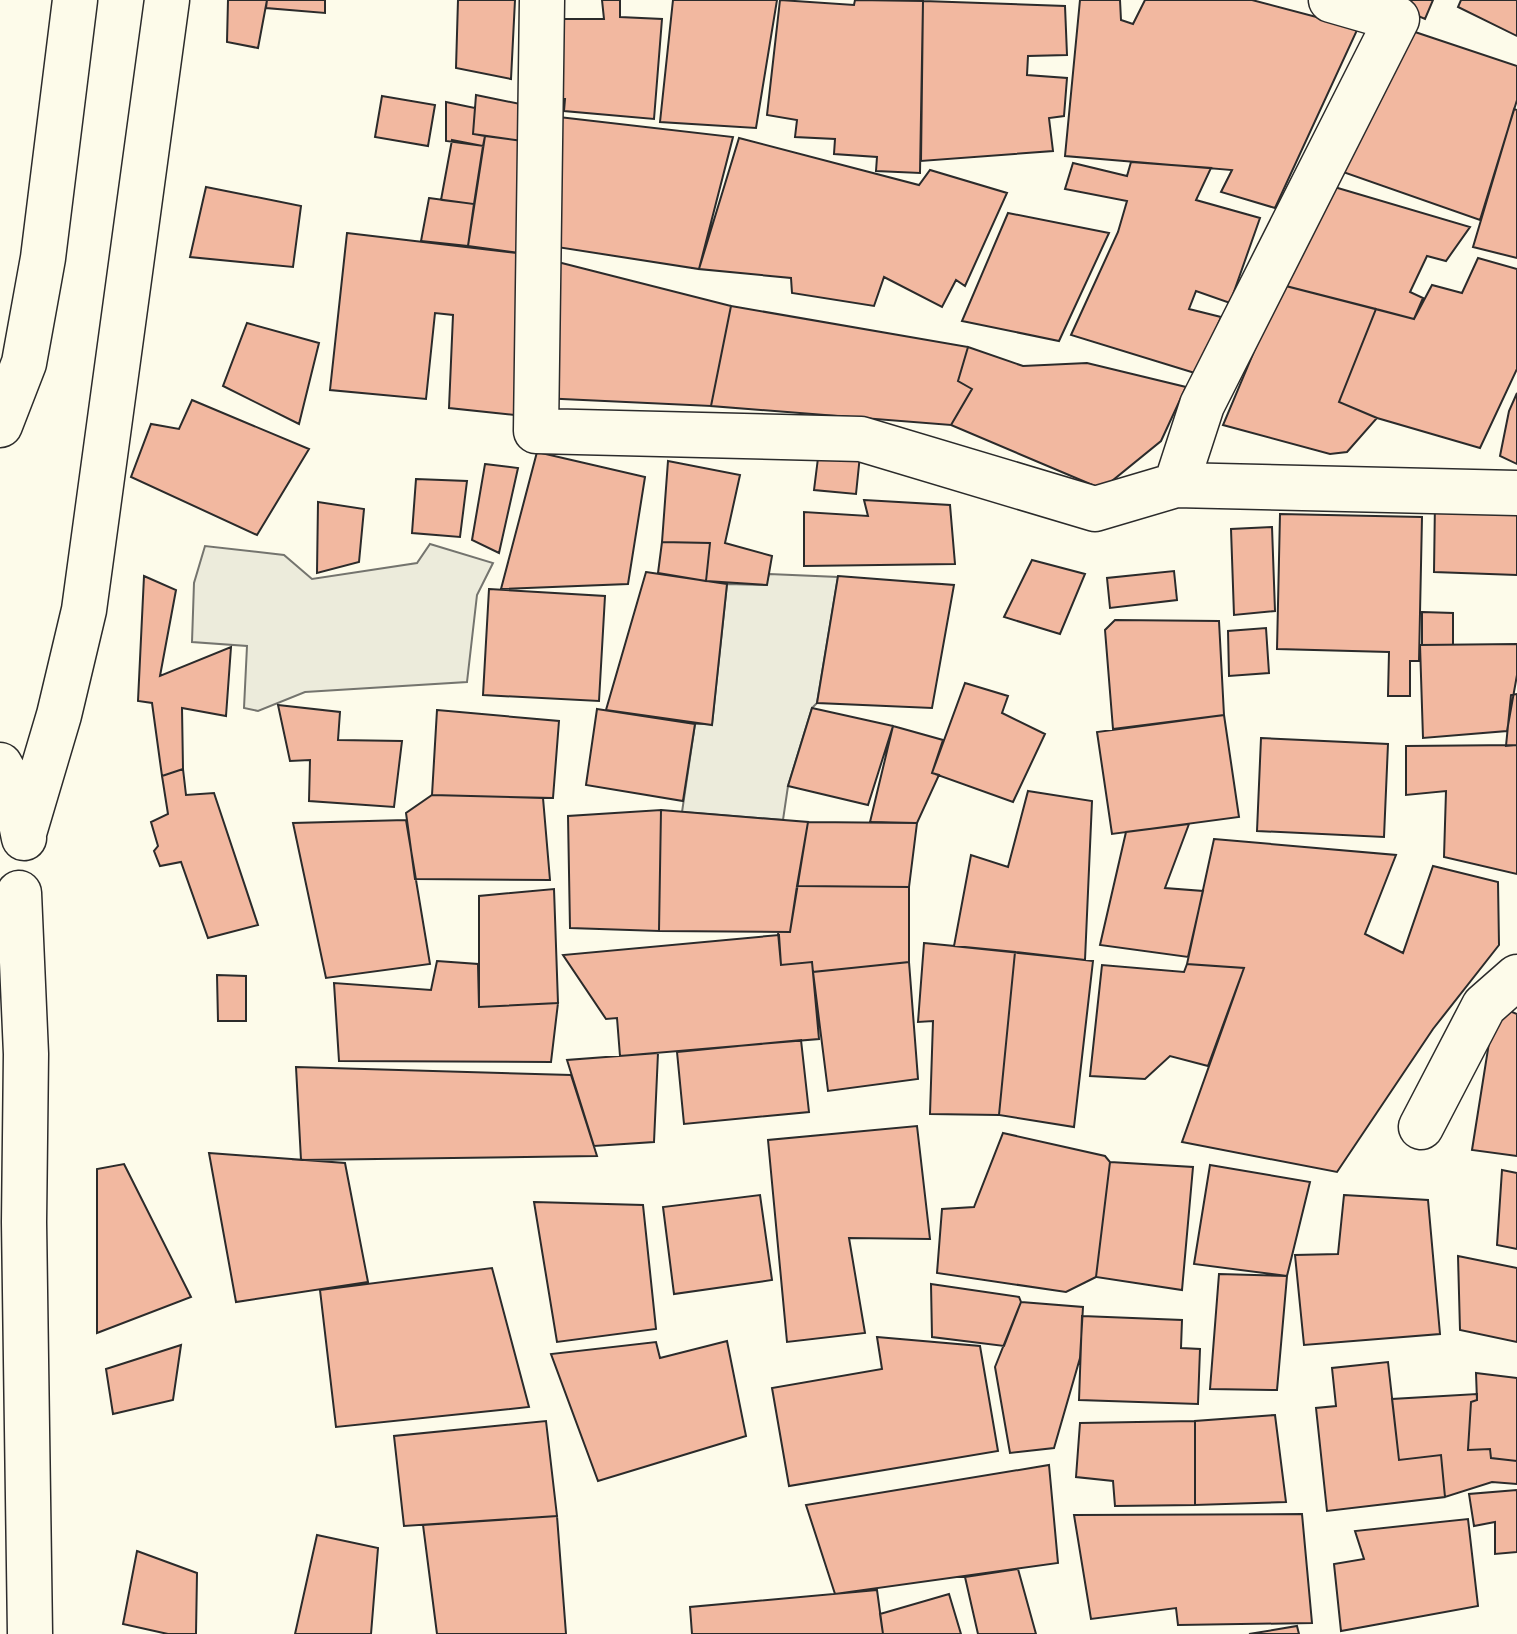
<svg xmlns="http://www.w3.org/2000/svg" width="1517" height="1634" viewBox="0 0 1517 1634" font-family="'Source Serif 4',serif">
<rect width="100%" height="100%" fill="#fdfbea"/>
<path fill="#ecebdb" stroke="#74746e" stroke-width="2" d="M430,544L493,563L477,595L467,682L305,692L258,711L244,708L247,646L192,642L194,583L205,546L284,555L312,579L417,563Z
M769,574L838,577L817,703L812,708L788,786L783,820L682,812L695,724H712L727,584L766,585Z"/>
<path fill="#f2b8a0" stroke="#2b2b2b" stroke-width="2" d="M228,0H267L258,48L227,42Z
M267,0H325V13L266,8Z
M458,0H515L511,79L456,68Z
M602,0H620V17L662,19L654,119L564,111L565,99H555L557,19H604Z
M673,0H777L756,128L660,122Z
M780,0L854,5L855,0L923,1L920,173L876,171L877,157L834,154L835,139L795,137L797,120L767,115Z
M1080,0H1120L1121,20L1133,24L1145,0H1252L1358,28L1275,208L1221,192L1232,170L1065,156Z
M1381,0H1433L1425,19Z
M1461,0H1517V36L1458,7Z
M923,1L1065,6L1067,55L1028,56L1027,75L1067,78L1064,116L1049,118L1053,151L921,161Z
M1412,31L1517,66V100L1480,220L1343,172Z
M476,95L535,107L530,142L473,134Z
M382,96L435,105L428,146L375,137Z
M446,102L475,108L473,134L485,136L483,146L446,141Z
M1514,109L1517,110V258L1473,247Z
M550,116L733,137L699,269L544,245Z
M485,136L530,142L520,253L468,246Z
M739,138L919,185L930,170L1007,193L965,286L956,280L942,307L884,277L874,306L792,293L791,278L699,269Z
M452,140L483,146L474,204L441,200Z
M1131,162L1211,168L1196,200L1260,218L1230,303L1196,291L1189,309L1221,317L1198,374L1071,335L1118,232L1127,201L1065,189L1073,163L1127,176Z
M1331,186L1470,227L1446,261L1427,256L1410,292L1423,298L1414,319L1282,285Z
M206,187L301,206L293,267L190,257Z
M429,198L474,204L468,246L421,241Z
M1008,213L1109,233L1059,341L962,321Z
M347,233L534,255L533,417L449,408L453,315L435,313L426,399L330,390Z
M542,258L731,306L711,406L541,398Z
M1478,258L1517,269V369L1480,448L1377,418L1339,402L1376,309L1414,319L1432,285L1462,293Z
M1282,285L1376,309L1339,402L1377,418L1347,452L1330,454L1223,425Z
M731,306L968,347L958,381L972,389L951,425L711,406Z
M247,323L319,343L299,424L223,386Z
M968,347L1023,366L1087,363L1186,387L1161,441L1102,489L951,425L972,389L958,381Z
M1517,393V464L1500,456L1509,411Z
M192,400L309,449L257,535L131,477L151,424L179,429Z
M819,450L860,455L856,494L814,490Z
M537,452L645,477L628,584L501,589Z
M668,461L740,475L725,543L772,556L767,585L706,581L710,543L662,542Z
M485,464L518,468L499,553L472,540Z
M416,479L467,481L460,537L412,533Z
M864,500L950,505L955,564L804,566V512L868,516Z
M1435,500L1517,504V575L1434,572Z
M318,502L364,509L359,562L317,573Z
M1280,514L1422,517L1419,661H1410V696H1388L1389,652L1277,649Z
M1272,527L1275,611L1234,615L1231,529Z
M662,542L710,543L706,581L658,573Z
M1032,560L1085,574L1060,634L1004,617Z
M1174,571L1177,600L1110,608L1107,578Z
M646,572L727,584L712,725L606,710Z
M144,576L176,590L160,676L231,647L226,716L182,708L183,769L162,776L152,703L138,701Z
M838,576L954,585L932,708L817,703Z
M489,589L605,596L599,701L483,695Z
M1422,612L1453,613V645H1422Z
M1115,620L1219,621L1224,715L1113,729L1105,630Z
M1266,628L1269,673L1229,676L1228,631Z
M1517,644V675L1507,731L1423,738L1420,645Z
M965,683L1008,696L1002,713L1045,734L1013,802L932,773Z
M1517,694V745L1506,746L1511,695Z
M278,705L340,712L338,740L402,741L394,807L309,801L310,760L290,761Z
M812,708L893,726L868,805L788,786Z
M597,709L695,724L683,801L586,785Z
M437,710L559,721L553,798L432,795Z
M1224,715L1239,817L1112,834L1097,732Z
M893,726L943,740L932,773L939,775L917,823L870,822Z
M1261,738L1388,744L1384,837L1257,831Z
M1517,745V874L1444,857L1446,791L1406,795V746Z
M183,769L186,795L214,793L258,925L208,938L181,862L160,866L154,851L158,846L151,822L168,814L162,776Z
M1028,791L1092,801L1085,960L954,946L971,855L1008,867Z
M432,795L543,798L550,880L415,879L406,813Z
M661,810L659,931L570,928L568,816Z
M661,810L808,822L790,932L659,931Z
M406,820L430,964L326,978L293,823Z
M808,822L917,823L909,887L797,886Z
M1189,824L1165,888L1203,891L1188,957L1100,945L1126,832Z
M1214,839L1396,855L1365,934L1403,953L1433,866L1498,882L1499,945L1433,1029L1337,1172L1182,1142L1244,968L1187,964Z
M797,886L909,887V962L813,972L812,962L781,965L778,932H790Z
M554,889L558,1003L479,1007V896Z
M779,935L781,965L812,962L819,1039L620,1056L617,1018L606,1019L563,955Z
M924,943L1015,952L999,1115L930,1114L933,1021L918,1022Z
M1015,952L1093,961L1074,1127L999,1115Z
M437,961L478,964L479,1007L558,1003L551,1062L339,1061L334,983L431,990Z
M909,962L918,1079L828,1091L813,972Z
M1187,964L1244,968L1208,1066L1170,1056L1145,1079L1090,1076L1102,965L1184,972Z
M217,975L246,976V1021H218Z
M1505,1009L1517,1014V1156L1472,1150L1491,1030Z
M801,1040L809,1112L684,1124L677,1052Z
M658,1053L654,1142L594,1146L567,1060Z
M296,1067L571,1075L597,1156L301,1160Z
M917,1126L930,1239L849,1238L865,1333L787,1342L768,1140Z
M1003,1133L1105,1156L1110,1162L1096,1277L1066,1292L937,1273L942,1209L974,1207Z
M209,1153L345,1163L368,1282L236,1302Z
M1110,1162L1193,1167L1182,1290L1096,1277Z
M124,1164L191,1297L97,1333V1169Z
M1210,1165L1310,1182L1287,1276L1194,1264Z
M1502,1170L1517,1173V1249L1497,1245Z
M760,1195L772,1280L674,1294L663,1207Z
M1344,1195L1428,1200L1440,1334L1304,1345L1295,1255L1338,1254Z
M534,1202L643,1205L656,1329L557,1342Z
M1458,1256L1517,1268V1342L1460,1330Z
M492,1268L529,1407L336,1427L320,1290Z
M1219,1274L1287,1276L1277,1390L1210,1389Z
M931,1284L1019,1297L1021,1302L1004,1346L932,1337Z
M1021,1302L1083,1307L1080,1358L1054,1448L1010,1453L995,1367Z
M1082,1316L1182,1320L1181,1348L1200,1349L1198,1404L1079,1400Z
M877,1337L980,1346L998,1451L789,1486L772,1388L882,1369Z
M727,1341L746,1436L598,1481L551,1354L656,1342L660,1358Z
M181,1345L173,1400L113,1414L106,1369Z
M1388,1362L1399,1460L1441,1455L1445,1497L1327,1511L1316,1408L1336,1406L1332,1368Z
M1476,1373L1517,1378V1461L1491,1458L1490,1449L1468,1450L1471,1402L1477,1400Z
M1477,1394V1400L1471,1402L1468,1450L1490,1449L1491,1458L1517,1461V1484L1492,1482L1445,1497L1441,1455L1399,1460L1392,1399Z
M1275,1415L1286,1502L1195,1505V1421Z
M546,1421L557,1516L404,1526L394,1436Z
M1195,1421V1505L1115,1506L1113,1481L1076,1477L1080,1423Z
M1049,1465L1058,1563L835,1594L806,1505Z
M1517,1490V1552L1495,1554V1522L1474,1526L1469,1494Z
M1302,1514L1312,1623L1178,1625L1176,1608L1091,1619L1074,1515Z
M557,1516L566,1634H437L423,1525Z
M1468,1519L1478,1606L1341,1631L1334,1564L1364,1559L1355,1531Z
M317,1535L378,1548L371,1634H295Z
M137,1551L197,1573L196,1634H168L123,1624Z
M1018,1569L1036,1634H978L965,1577Z
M877,1590L883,1634H692L690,1607Z
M949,1594L961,1634H883L880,1614Z
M1297,1626L1299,1634H1249Z"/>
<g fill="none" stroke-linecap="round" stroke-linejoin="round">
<g stroke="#2b2b2b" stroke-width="47">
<path id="minor" d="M542,0L536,431L861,439L1095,509L1176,485
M1331,0L1397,19L1202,405L1176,485L1517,493
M1421,1127L1484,1006L1517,977"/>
</g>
<g stroke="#2b2b2b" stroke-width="47">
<path id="major" d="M0,425L24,363L43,258L75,0
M0,765L14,790L24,838
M24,833L59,715L84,610L167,0
M19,893L26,1054L24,1222L30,1634"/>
</g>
<use href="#minor" stroke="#fdfbea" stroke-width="44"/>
<use href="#major" stroke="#fdfbea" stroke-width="44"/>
</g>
</svg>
